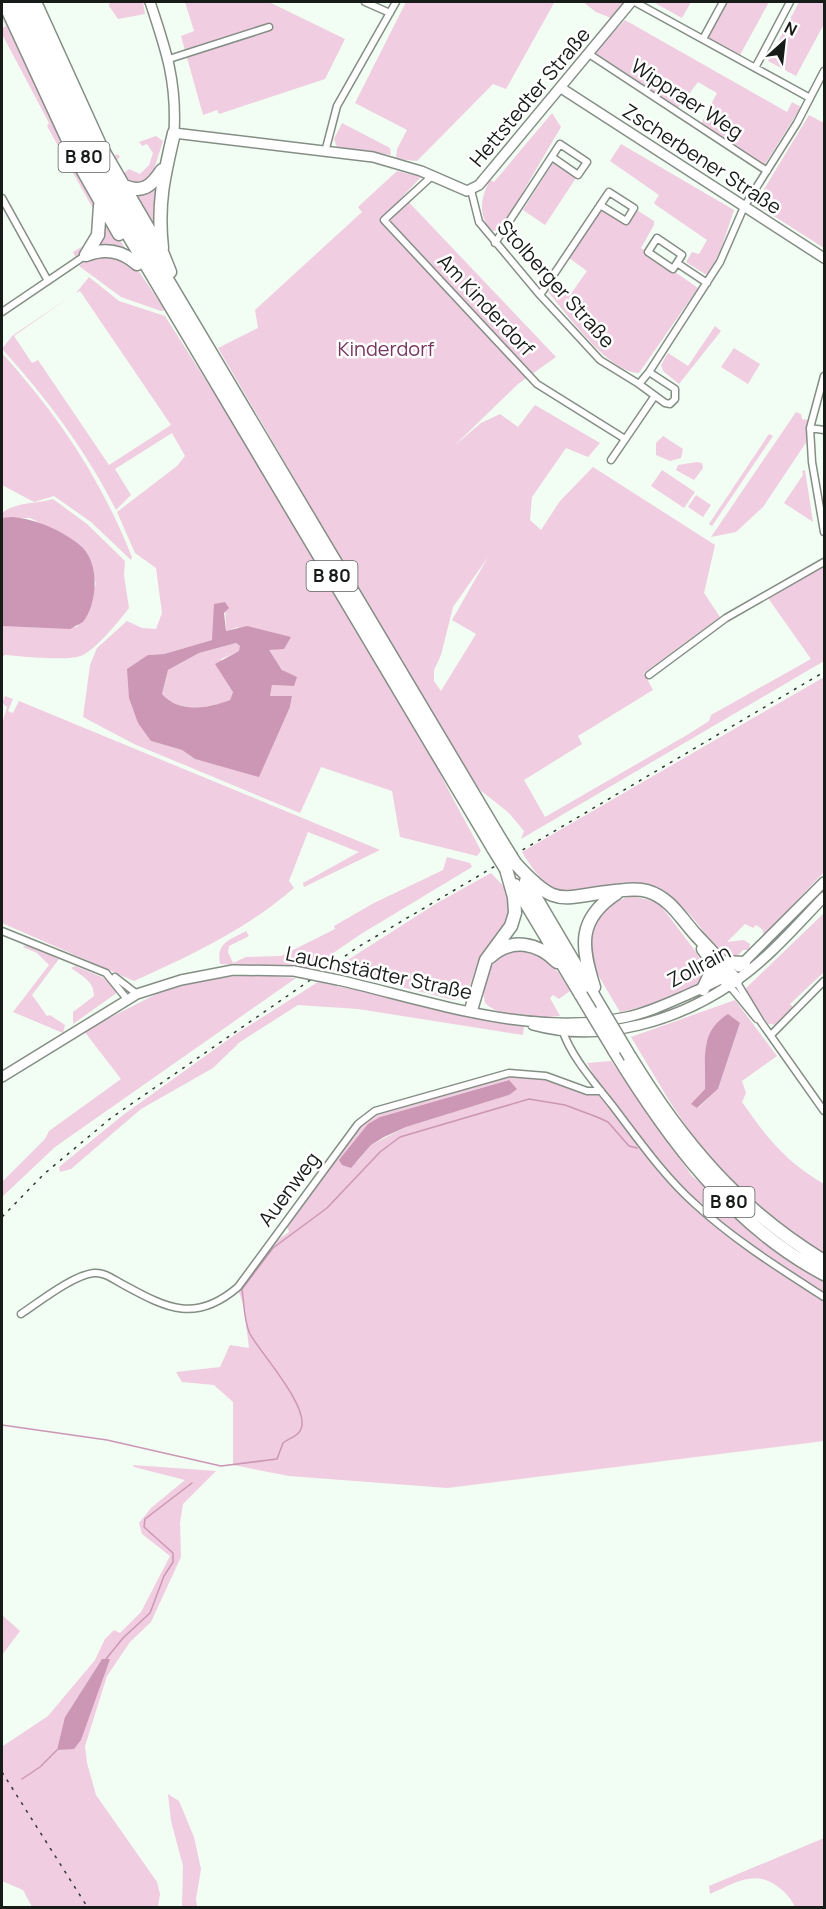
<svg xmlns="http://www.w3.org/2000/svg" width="826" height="1909" viewBox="0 0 826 1909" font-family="Manrope,sans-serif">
<rect width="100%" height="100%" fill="#f2fdf3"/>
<path fill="#f0cde0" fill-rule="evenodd" d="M2,2L57,129L98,208C101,228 93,247 76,258L73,252L90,242L96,214L47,126L49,123L2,34V28L6,26L2,18Z
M110,2H143L145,14L118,19L109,6Z
M185,2H269L345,39L325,79L219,114L217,110L203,115L181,36L194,31Z
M406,2L554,3L506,89L493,84L417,161L396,159L397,149L407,130L355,103Z
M583,2H625L611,18L596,12Z
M653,2H691L682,18Z
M725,2H769L740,55L707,37Z
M799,2H824V24L796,76L768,61Z
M625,20L787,112L792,102L801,107L764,166L701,124L717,93L698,82L678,108L594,52Z
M552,113L561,127L505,222L499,230L492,231C477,217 481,196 490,180L494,182Z
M809,115L824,123V248L755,204Z
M342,123L390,148L391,155L337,147L334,139Z
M156,136L163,141L150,182L130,186L110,157L118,154L120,157L116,161L124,173L129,169L140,174L149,165L153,153L147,144L142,146L139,142Z
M621,144L734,210L721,249L708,276L686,262L692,252L699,254L707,240L656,205L654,203L659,195L610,161Z
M553,163L576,178L545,225L523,210Z
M397,171L421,177L403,196L556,357L518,384L454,446L481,423L500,414L518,427L535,405L600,443L588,457L566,448L532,497L530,520L541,530L560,501L593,467L715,545L704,593L720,617L644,673L653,690L578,736L582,744L524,780L545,817L687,735L709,721L711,715L811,659L768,598L824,565V661L521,839L524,831L509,813L480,790L433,716L218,348L258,328L255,310L362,212L358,207ZM488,557L452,620L476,634L441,691L434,681V670L441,655L453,607Z
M159,177L157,239L132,192Z
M602,208L627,224L637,210L654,221V225L641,248L698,288L639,373C609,373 567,314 548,292L552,284L570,295L587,271L569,258Z
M104,214L128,253L100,248L97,242Z
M106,253L136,267L165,310L161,311L121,297L79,266L89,257Z
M89,277L119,301L165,316L268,478L431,752C444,786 464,817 481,851L477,856L400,837L392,791L321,767L300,813L134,744L83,717L90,665L97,648L127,621L142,628L156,629L162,613L156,568L135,553L117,512L177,466L185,456L172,433L115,469L131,495L116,510C87,452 46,397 2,349L12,336L71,296L14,336L32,363L38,360L109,465L171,425L80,291L76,293ZM225,602L226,631L238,627L268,650L294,686L272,685L270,696H292L290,707L259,776L195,759L182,750L151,741L148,655L164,654L212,640Z
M715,326L721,331L679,384L663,371L661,365L668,353L688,366Z
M734,348L760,364L748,384L721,367Z
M2,353C58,415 101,479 132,557L131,560L91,522L54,496L34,502L2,485Z
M796,412L801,414L802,419L808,420L807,441L763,507L736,532L711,537Z
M769,434L773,436L712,526L709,524Z
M663,436L683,449L681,458L670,461L656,455V443Z
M697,462L702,463L703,468L694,480L676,470L678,465Z
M662,470L695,492L684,508L651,486Z
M805,470L813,522L784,503L803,475L802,471Z
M696,495L711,505L703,517L688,507Z
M53,499L87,524L125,561L124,575L129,608C120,620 97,648 83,655C70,662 20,656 4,655L2,659V626L77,627L96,584L87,554L65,535L30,518H2V513C15,502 36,504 53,499Z
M236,643L240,646V651L221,659L233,692L230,700C208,708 180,714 162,694L168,670L199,653Z
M824,677V872L766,933L763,934V930L756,925L753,928L745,924L727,942L744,940L750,944L749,950H743L737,956L726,955L724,958C704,934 681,894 649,885C591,869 570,933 522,852Z
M5,696L13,699L8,711L13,713L19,701L380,850L304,887L303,883L359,852L308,832L289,881L294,888C247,929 189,956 134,981L2,923V724L7,707L2,703Z
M447,857L470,863L472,867L361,934L310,969L220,964C216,942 230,940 246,931L249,936L229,946L228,952L233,963L246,957L281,956L335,929L334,926L374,903L443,870Z
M491,873L511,894L513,910L506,927L478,962L466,996L454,1000L332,970L437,903Z
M631,896L658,902L696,952L706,972C693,1000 647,1005 620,1012L594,968L591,929L609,904Z
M824,913V972L790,1004L794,1008L778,1025L768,1024L745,989Z
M26,945L59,959L32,995L47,1016L50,1015L65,1025L63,1033L13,1012L49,965L37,953L23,947Z
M527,949C549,956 558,971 570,991L559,999L553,995L550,998L560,1016C537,1018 503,1020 485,1003C478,971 497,952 527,949Z
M75,966L109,980L118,992L73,1024V1012L94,996C94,981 82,976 71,968Z
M258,975L296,978L55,1147L2,1197V1182L45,1139L49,1131L121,1079L84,1031L168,988L204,978Z
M318,982L524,1026L523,1035L358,1009L298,1005L240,1042L213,1068L141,1109L71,1169L60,1172L59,1167L123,1115L236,1034Z
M735,1000L777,1056L742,1081L746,1093L742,1102C767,1138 786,1162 824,1184V1254L778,1222L734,1182L699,1145L670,1102L631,1037ZM740,1023L718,1089L698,1108L692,1104L705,1089L706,1043Z
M611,1061L692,1176L788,1258L824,1278V1441L447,1488L289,1476L233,1465V1402L214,1385L182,1382L176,1372L220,1367L230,1345L249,1348L244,1307L238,1289L273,1243L289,1232L287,1227L362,1124L372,1116L503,1077L524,1074L546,1079L606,1097L587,1063ZM508,1080L509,1095L406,1127L371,1145L356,1163L380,1117Z
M133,1465L216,1471L183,1504L180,1523L181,1557L151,1622L130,1642L107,1676L85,1746L87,1763L96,1795L157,1882L160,1894L158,1907H32L23,1890L2,1881V1744L3,1746L48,1716L95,1660L105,1639L114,1630L120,1633L141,1612L170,1556L142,1534L139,1523L151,1508L185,1480L134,1467ZM102,1659L81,1740L65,1717Z
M2,1615L20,1631L2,1655Z
M168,1794L179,1801L194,1837L201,1869L196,1899L197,1907H182L183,1866L171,1821Z
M824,1838V1907H795C790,1897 786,1893 777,1886C754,1869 733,1884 710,1894L709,1886Z"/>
<path fill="#cb97b5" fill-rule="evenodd" d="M11,517C34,518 65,531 83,548C100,566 97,604 83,622L70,629L2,626V518Z
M225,602L229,608L224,613L226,631L247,626L291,637L284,649L269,650L282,670L297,677L294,686L272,685L270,696H292L290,707L259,777L195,759L182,750L151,741L138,723L129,698L127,669L148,655L164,654L212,640L214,604ZM236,643L240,646L239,651L215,664L233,692L230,700C208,708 180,714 162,694L168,670L199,653Z
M728,1014L740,1023L718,1089L697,1108L691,1104L705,1089C706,1058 699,1032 728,1014Z
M509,1080L517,1089L509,1095L406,1127L384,1137L371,1145L351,1168L342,1165L339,1160L368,1124L380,1117Z
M102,1659H110L81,1740L74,1749L57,1750L65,1717Z"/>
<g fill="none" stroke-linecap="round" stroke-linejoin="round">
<path stroke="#cb97b5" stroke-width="1.5" d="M2,1425L107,1440L221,1466L277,1459L283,1443C289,1438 298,1437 301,1429C310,1407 262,1355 250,1334C244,1322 244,1302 242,1289L273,1248L327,1208L380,1152L400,1137L529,1099L565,1105L597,1117L608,1122L629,1146L637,1148
M106,1659L123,1638L150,1613L164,1576L173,1562V1553L144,1527L145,1519L192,1483
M22,1779L40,1767L57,1750"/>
<g stroke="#848e85" stroke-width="9">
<path id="street" d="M365,2L390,13
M635,2L810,98
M703,39L723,2
M589,54L767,171
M169,59L269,27
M755,68L790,2
M325,152L337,106L396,2
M432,176L384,220L537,384L625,439
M471,190L479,222L540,295L600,360L639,384
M2,198L48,281
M657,238L682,255L673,269L648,252Z
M495,243L560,144L587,162L578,175L552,157
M677,263L707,283
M540,295L609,192L634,208L626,221L600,205
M2,312L86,255
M649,372L675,389V399L670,404L665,403L639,384L649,372L720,262L744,207L797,123L824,71
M824,376L810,428L812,462L824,532
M810,428L824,430
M611,460L654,397
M649,675L726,618L824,562
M2,931L106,973L127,999
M115,977L137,994
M736,981L761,1022L824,1111
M729,985L757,1019
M562,1029C571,1057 594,1082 612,1105C638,1139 663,1175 694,1203C734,1240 779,1268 824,1297
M771,1035L824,981
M21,1314C39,1302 73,1275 94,1273C105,1272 114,1280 124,1285C168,1309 196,1323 238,1287L358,1124L375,1111L509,1073L546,1076L587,1091H601"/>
</g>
<g stroke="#848e85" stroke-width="12">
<path id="secondary" d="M150,2C166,50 177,81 174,133L373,157L421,171L467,191L479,185L631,2
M561,88L824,258
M739,967L824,882
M338,980C430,1001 532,1038 627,1017C646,1013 664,1005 682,997C698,990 713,984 728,975
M533,1025C601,1044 678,1021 734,982C768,959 796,926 824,897
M2,1077L137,994L181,980L233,970L294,971"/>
</g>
<g stroke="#848e85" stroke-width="15">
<path id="highway" d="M4,2L78,162L119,234
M14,2L95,179L493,848
M25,2L105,175L502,842
M35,2L101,147L162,252L170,272
M122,185C142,194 151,187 162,170
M162,248C157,204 164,175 174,133
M86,255L98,235L100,206
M86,255C105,248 121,250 137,264
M515,863C558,910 559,897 615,891C626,890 636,888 647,891C671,898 681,919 697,936C711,951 724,964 736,981
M526,881L602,1010
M515,885L581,995
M703,949L729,985
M490,957C512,937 538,943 557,962
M722,962L744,963
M594,987C581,946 577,919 617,893
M703,989L714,966
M471,1010L486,960L511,926L515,913L514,897L506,869
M614,1050C668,1138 731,1225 824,1274
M630,1057C682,1142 738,1209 824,1261"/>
</g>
<use href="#street" stroke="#fff" stroke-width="6"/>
<use href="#secondary" stroke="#fff" stroke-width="9"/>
<use href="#highway" stroke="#fff" stroke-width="12"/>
<path stroke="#323733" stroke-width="1.5" stroke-dasharray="3 6" stroke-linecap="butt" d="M2,1217L44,1174L111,1118L358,947L824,672
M2,1772L88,1908"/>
<g stroke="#848e85" stroke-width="12" stroke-linecap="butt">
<path id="secondary-bridge" d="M294,971L338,980"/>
</g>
<g stroke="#848e85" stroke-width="15" stroke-linecap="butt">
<path id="highway-bridge" d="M502,842L515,863
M493,848L506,869
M581,995L614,1050
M602,1010L630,1057"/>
</g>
<use href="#secondary-bridge" stroke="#fff" stroke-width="9"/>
<use href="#highway-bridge" stroke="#fff" stroke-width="12"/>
</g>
<g text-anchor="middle" stroke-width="5" stroke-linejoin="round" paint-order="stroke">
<g fill="#fff" stroke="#5d605e" stroke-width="1.5">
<rect x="58.5" y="142" width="51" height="30" rx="4.5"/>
<rect x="306.5" y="561" width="51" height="30" rx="4.5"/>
<rect x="703.5" y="1187" width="51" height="30" rx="4.5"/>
</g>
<g font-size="18" font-weight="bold" fill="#181c19">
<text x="84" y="163">B 80</text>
<text x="332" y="582">B 80</text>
<text x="729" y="1208">B 80</text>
</g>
<g font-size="20" fill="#181c19" stroke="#fff">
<text transform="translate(530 97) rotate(-50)" y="7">Hettstedter Straße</text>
<text transform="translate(687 99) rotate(33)" y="7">Wippraer Weg</text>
<text transform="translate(702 159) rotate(33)" y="7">Zscherbener Straße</text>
<text transform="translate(556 284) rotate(48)" y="7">Stolberger Straße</text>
<text transform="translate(486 305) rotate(47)" y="7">Am Kinderdorf</text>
<text transform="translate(699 966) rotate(-28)" y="7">Zollrain</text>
<text transform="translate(379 973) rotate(12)" y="7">Lauchstädter Straße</text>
<text transform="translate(289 1189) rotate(-53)" y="7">Auenweg</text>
</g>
<g font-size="20" fill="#75355d" stroke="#fff">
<text x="386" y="356">Kinderdorf</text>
</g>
</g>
<rect width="826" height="1909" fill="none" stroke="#181c19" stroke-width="6"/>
<g transform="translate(784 42) rotate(27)" stroke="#ffffff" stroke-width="4.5" paint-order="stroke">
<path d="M0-4.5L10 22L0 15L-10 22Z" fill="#181c19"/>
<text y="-9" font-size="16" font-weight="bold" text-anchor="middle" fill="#181c19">N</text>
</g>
</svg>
